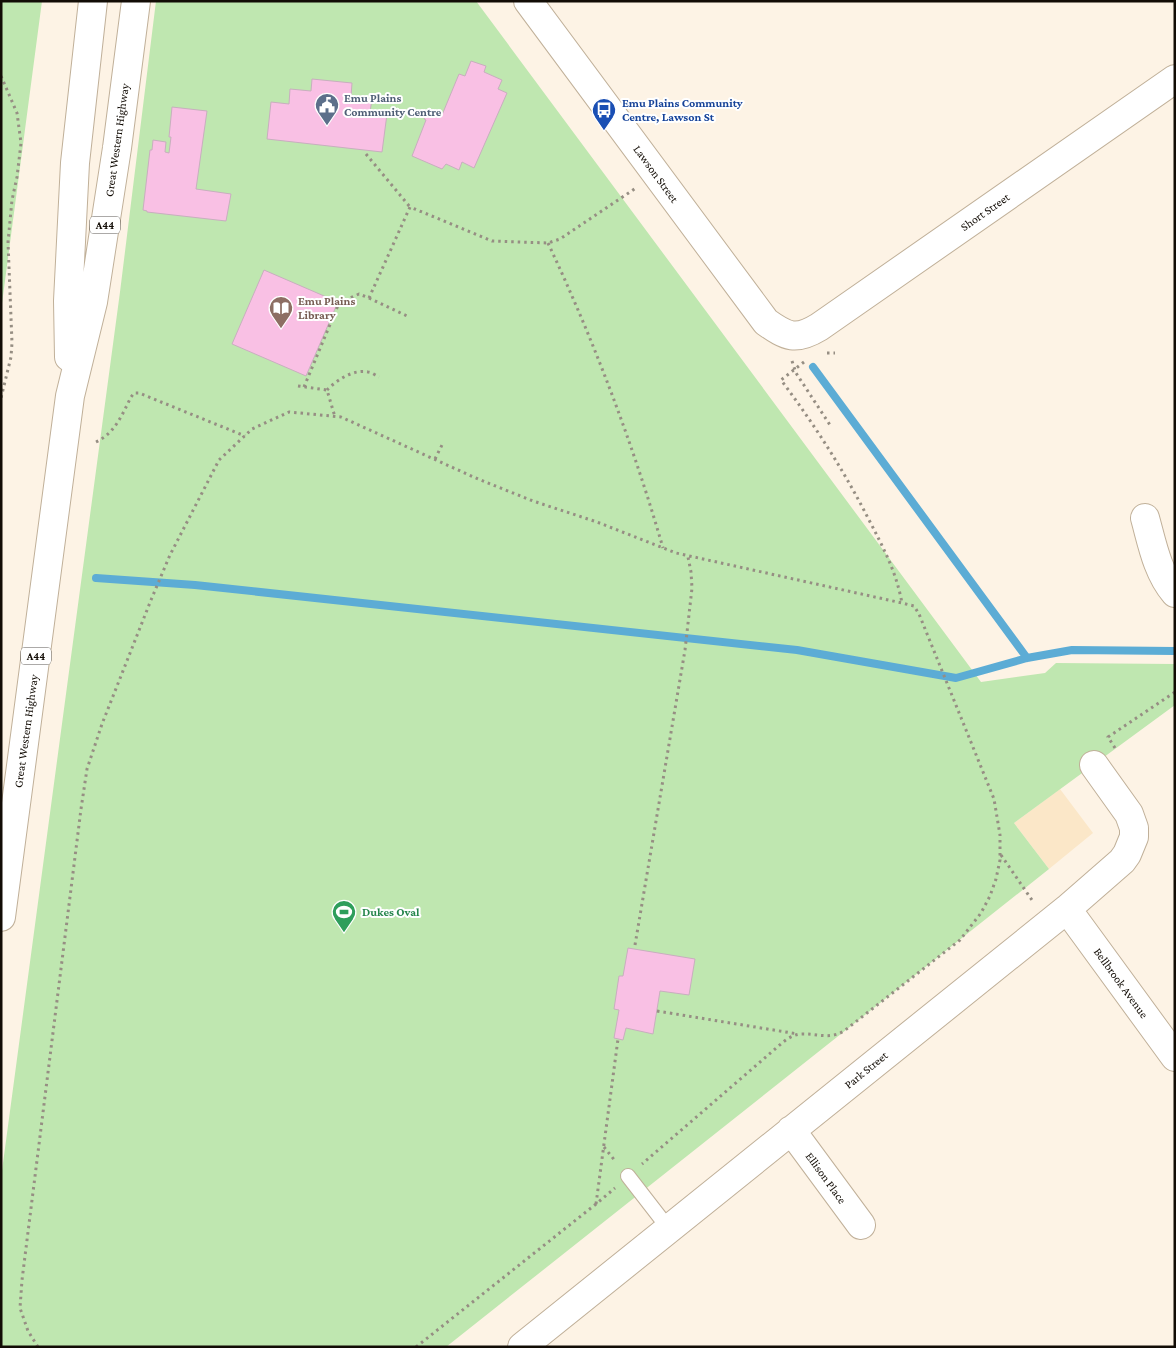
<svg xmlns="http://www.w3.org/2000/svg" width="1176" height="1348" viewBox="0 0 1176 1348" font-family="'Crimson Pro',serif">
<rect width="100%" height="100%" fill="#fdf3e5"/>
<path fill="#fbe7c8" d="M1060,789L1093,833L1049,869L1014,823Z"/>
<path fill="#bfe7b0" d="M1,1H42L1,311Z
M156,1H476L981,682L1045,673L1056,663L1175,664V705L1014,823L1049,869L446,1347H1V1178L120,292Z"/>
<g fill="none" stroke-linecap="round" stroke-linejoin="round">
<path stroke="#5cacd5" stroke-width="8" d="M813,367L1027,658
M96,578L195,585L797,650L956,678L1027,658L1072,650L1175,651"/>
</g>
<path fill="#f9c0e4" stroke="#c8afbe" d="M471,61L486,66L484,72L502,80L498,89L507,93L474,168L462,162L459,170L446,164L442,169L412,156L426,120L424,119L428,109L442,115L459,74L465,76Z
M312,79L352,83L351,97L372,99L370,112L387,114L382,152L267,139L271,102L289,104L290,89L311,91Z
M172,107L207,111L196,189L231,194L226,221L147,212V211L143,210L150,150H152L153,140L166,142L165,152L169,153L171,137H169Z
M264,270L338,302L306,376L232,344Z
M628,948L695,959L689,995L660,991L653,1034L626,1028L623,1040L614,1038L619,1010L614,1009L619,976H623Z"/>
<g fill="none" stroke-linecap="round" stroke-linejoin="round">
<g stroke="#c0b099" stroke-width="16">
<path id="lane" d="M628,1176L669,1229"/>
</g>
<g stroke="#c0b099" stroke-width="30">
<path id="street" d="M528,1L766,322C787,337 796,341 819,327L1175,79
M1145,518C1152,543 1157,572 1175,593
M1067,909L1175,1057
M791,1130L861,1225
M522,1347L1067,909L1122,861L1127,854L1134,837V828L1129,814L1094,765"/>
</g>
<g stroke="#c0b099" stroke-width="30">
<path id="highway" d="M69,357L68,301L75,163L93,1
M1,917L70,396L93,302L117,148L136,1"/>
</g>
<path stroke="#968e83" stroke-width="3" stroke-dasharray="2.5 4" stroke-linecap="butt" d="M1,76L17,113L21,143L17,177L12,200L8,242L12,343L11,357L1,398
M366,154L410,207
M548,243C594,341 633,444 663,548
M369,298L407,316
M827,353H835
M792,361L796,373L830,425
M804,362L781,380C814,424 843,469 868,518C883,547 896,571 902,603
M298,386L327,390L335,417
M304,387L339,303L359,294L369,298L410,207L492,241L548,243L560,239L636,188
M327,390C337,380 353,369 368,372C372,372 376,376 379,377
M96,442C115,433 122,415 131,397L134,393H139L245,436
M435,459L442,445
M1115,748L1108,737L1175,692
M1001,855L1034,903
M635,945L685,650L692,588L691,572L688,557
M657,1011L798,1034
M604,1147L616,1162
M596,1204L618,1039
M38,1347L28,1331L20,1308L22,1280L81,809L87,769L102,724L151,600L170,555L219,460L252,429L289,412L341,417L478,479L533,501L597,522L676,553L902,603L914,606L919,614L994,799L1000,835V860L996,879L990,896L981,913L960,940L844,1031C829,1040 816,1033 800,1034C793,1035 787,1039 782,1043L642,1164
M416,1347L596,1204L615,1188"/>
<use href="#lane" stroke="#fff" stroke-width="14"/>
<use href="#street" stroke="#fff" stroke-width="28"/>
<use href="#highway" stroke="#fff" stroke-width="28"/>
</g>
<defs>
<g id="civic-pin" transform="scale(1.25)"><path d="M0 17L-7.5 6A9.5 9.5 0 1 1 7.5 6Z" fill="#5c6f8a" stroke="#fff"/><path d="M-.6-6.5H3V-4.5H.6V-3L4-1V1h2V6H-6V1h2V-1L-.6-3ZM-1.2 2.5V6h2.4V2.5Z" fill="#fff"/></g>
<g id="bus-pin" transform="scale(1.25)"><path d="M0 17L-7.5 6A9.5 9.5 0 1 1 7.5 6Z" fill="#1a4fb4" stroke="#fff"/><path d="M-5-6H5V4H4V6H2V4H-2V6H-4V4H-5ZM-3.5-4V0h7V-4ZM-3.5 1.2v1.5H-2V1.2ZM2 1.2v1.5H3.5V1.2Z" fill="#fff"/></g>
<g id="library-pin" transform="scale(1.25)"><path d="M0 17L-7.5 6A9.5 9.5 0 1 1 7.5 6Z" fill="#8d6e63" stroke="#fff"/><path d="M-6-4Q-3-5.5-.7-3.5V5Q-3 3-6 4ZM6-4Q3-5.5 .7-3.5V5Q3 3 6 4Z" fill="#fff"/></g>
<g id="stadium-pin" transform="scale(1.25)"><path d="M0 17L-7.5 6A9.5 9.5 0 1 1 7.5 6Z" fill="#2e9e5b" stroke="#fff"/><path d="M0-5a6.5 5 0 1 0 0 10a6.5 5 0 1 0 0-10ZM-3.5-1.8h7v3.6h-7Z" fill="#fff"/></g>
</defs>
<g fill-rule="evenodd">
<use href="#civic-pin" x="327" y="105"/>
<use href="#bus-pin" x="604" y="110"/>
<use href="#library-pin" x="281" y="308"/>
<use href="#stadium-pin" x="344" y="912"/>
</g>
<g text-anchor="middle" stroke-width="4" stroke-linejoin="round" paint-order="stroke">
<g fill="#fff" stroke="#595550" stroke-width="1">
<rect x="90" y="216.5" width="30" height="17" rx="4"/>
<rect x="21" y="647.5" width="30" height="17" rx="4"/>
</g>
<g font-size="11" font-weight="bold" fill="#120c05">
<text x="105" y="229">A44</text>
<text x="36" y="660">A44</text>
</g>
<g font-size="12" font-weight="bold" fill="#4e5e75" stroke="#fff" text-anchor="start">
<text x="344" y="102">Emu Plains<tspan x="344" dy="14">Community Centre</tspan></text>
</g>
<g font-size="12" font-weight="bold" fill="#164399" stroke="#fff" text-anchor="start">
<text x="622" y="107">Emu Plains Community<tspan x="622" dy="14">Centre, Lawson St</tspan></text>
</g>
<g font-size="12" fill="#120c05" stroke="#fff">
<text transform="translate(117 140) rotate(-82)" y="4">Great Western Highway</text>
<text transform="translate(656 174) rotate(54)" y="4">Lawson Street</text>
<text transform="translate(985 212) rotate(-35)" y="4">Short Street</text>
<text transform="translate(26 731) rotate(-82)" y="4">Great Western Highway</text>
<text transform="translate(1121 983) rotate(54)" y="4">Bellbrook Avenue</text>
<text transform="translate(866 1070) rotate(-39)" y="4">Park Street</text>
<text transform="translate(826 1178) rotate(54)" y="4">Ellison Place</text>
</g>
<g font-size="12" font-weight="bold" fill="#785e54" stroke="#fff" text-anchor="start">
<text x="298" y="305">Emu Plains<tspan x="298" dy="14">Library</tspan></text>
</g>
<g font-size="12" font-weight="bold" fill="#27864d" stroke="#fff" text-anchor="start">
<text x="362" y="916">Dukes Oval</text>
</g>
</g>
<rect width="1176" height="1348" fill="none" stroke="#120c05" stroke-width="5"/>
</svg>
